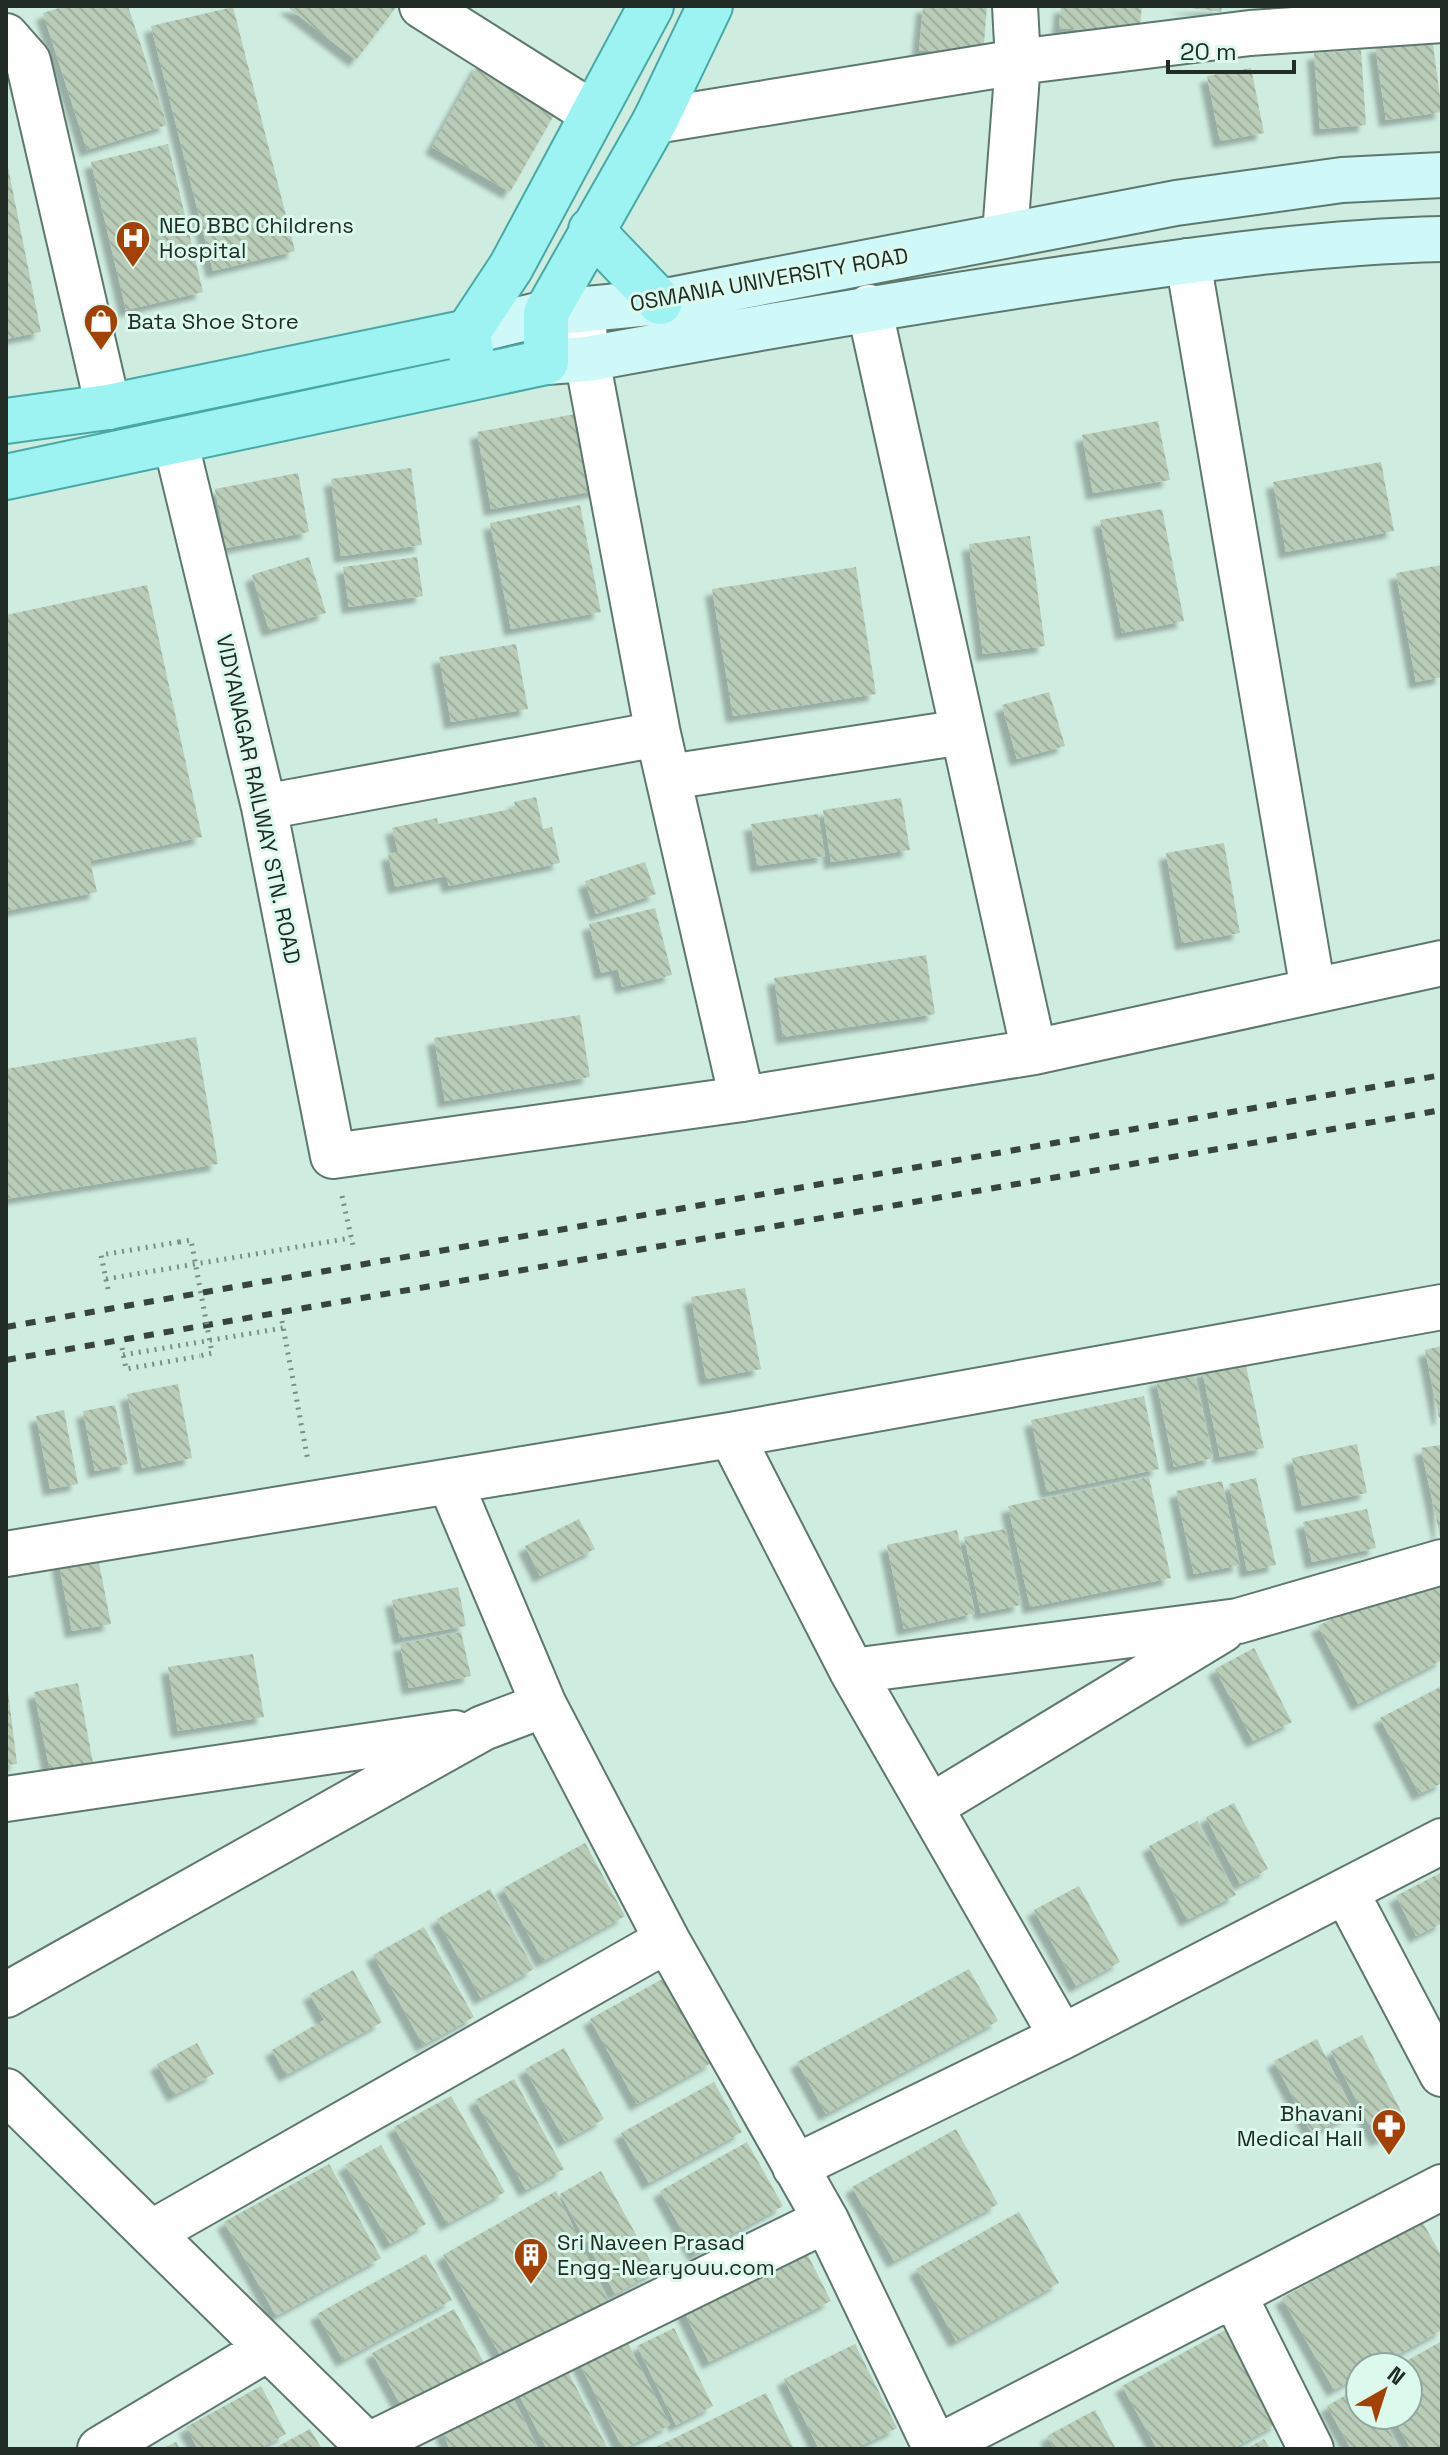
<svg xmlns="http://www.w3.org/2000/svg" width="1448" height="2455" viewBox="0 0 1448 2455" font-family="'Space Grotesk',sans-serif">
<defs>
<pattern id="building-back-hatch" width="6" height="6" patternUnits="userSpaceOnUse" patternTransform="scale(2)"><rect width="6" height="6" fill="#b8ccb7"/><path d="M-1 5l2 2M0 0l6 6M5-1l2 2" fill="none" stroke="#9eaf9d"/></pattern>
<filter id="shadow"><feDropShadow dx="-7" dy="7" stdDeviation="2" flood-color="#0004"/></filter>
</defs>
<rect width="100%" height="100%" fill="#cfece0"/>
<path fill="url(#building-back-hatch)" filter="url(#shadow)" d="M65,6H128L167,125L87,150L43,13Z
M286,6H397L356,60Z
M923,6H987L983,56L919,50Z
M1061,6H1142L1139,34L1059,28Z
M1177,6H1222L1221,12Z
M233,7L295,251L213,271L151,26Z
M1432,37L1442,112L1386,120L1375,46Z
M1361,50L1366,125L1320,129L1314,53Z
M479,63L558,108L510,192L432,147Z
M1251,68L1264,133L1220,141L1207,76Z
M168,144L203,292L126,310L91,162Z
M7,162L41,332L6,339V163Z
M592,411L606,489L491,509L477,432Z
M1158,421L1170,480L1093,493L1082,435Z
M1381,462L1394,531L1286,552L1273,482Z
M411,468L422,545L341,556L331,479Z
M298,473L309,532L226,548L215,489Z
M580,505L601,612L511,629L490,523Z
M1162,509L1184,621L1122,633L1100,520Z
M1030,536L1045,646L983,654L969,544Z
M309,557L326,613L269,630L252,575Z
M417,557L423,596L349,607L343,567Z
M1442,565V677L1416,682L1396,573Z
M856,567L876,694L733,716L712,589Z
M147,585L202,837L90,861L97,892L6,911V615Z
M516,644L528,709L451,722L439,657Z
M1049,692L1065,746L1017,759L1002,705Z
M536,797L543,829L552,827L560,863L449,886L446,876L395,887L388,854L398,852L392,828L437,818L438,824L516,808L514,802Z
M901,798L910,850L831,862L823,810Z
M818,814L825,856L757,866L751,824Z
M1224,843L1240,933L1182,943L1166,853Z
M645,862L656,894L596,914L585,881Z
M655,908L672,975L622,987L618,969L601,973L589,924Z
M926,955L935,1014L783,1037L774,978Z
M580,1015L590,1077L445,1101L434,1038Z
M196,1037L218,1164L6,1199V1069Z
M745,1288L761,1369L706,1379L691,1297Z
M1442,1346V1418H1439L1425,1350Z
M1245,1361L1264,1448L1220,1457L1202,1370Z
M1194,1372L1213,1458L1174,1467L1156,1380Z
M178,1384L192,1458L142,1468L127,1394Z
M1144,1396L1159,1469L1047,1492L1031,1420Z
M115,1405L128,1464L95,1471L83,1411Z
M64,1410L78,1484L50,1489L36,1416Z
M1357,1444L1367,1493L1302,1506L1292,1458Z
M1440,1445L1442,1454L1441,1541L1421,1448Z
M1149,1477L1171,1578L1030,1607L1008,1506Z
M1256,1478L1276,1565L1247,1571L1229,1484Z
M1222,1481L1240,1565L1194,1574L1176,1491Z
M1367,1509L1376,1548L1312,1562L1303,1522Z
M579,1519L595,1549L540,1576L525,1546Z
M1005,1529L1021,1605L981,1613L964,1537Z
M957,1530L975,1613L904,1629L887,1545Z
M97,1553L111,1624L72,1631L58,1560Z
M1433,1568L1442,1586V1660L1358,1704L1318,1626Z
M458,1587L466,1626L400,1638L392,1600Z
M461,1632L471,1676L409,1688L400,1644Z
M1254,1648L1292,1722L1253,1741L1215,1669Z
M253,1654L264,1717L178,1731L168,1667Z
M78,1683L94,1768L51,1776L34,1692Z
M1442,1686V1783L1419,1794L1380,1718Z
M8,1691L17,1764L6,1765V1692Z
M1234,1803L1268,1869L1240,1884L1206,1817Z
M1197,1821L1236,1895L1187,1920L1149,1846Z
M585,1843L625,1916L543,1961L503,1888Z
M1442,1872V1923L1416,1936L1396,1896Z
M1079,1886L1120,1962L1076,1986L1034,1910Z
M490,1889L534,1969L481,1998L437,1919Z
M424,1927L474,2017L423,2045L373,1955Z
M969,1969L998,2021L826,2114L797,2062Z
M353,1970L382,2022L286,2075L272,2050L324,2020L310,1994Z
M666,1977L713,2062L637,2104L590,2019Z
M1362,2035L1408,2125L1377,2140L1331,2051Z
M1317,2039L1354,2113L1312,2134L1274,2061Z
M197,2043L214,2074L174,2095L157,2064Z
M564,2048L604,2119L565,2141L525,2069Z
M514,2079L564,2169L526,2190L475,2100Z
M714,2082L742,2132L649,2183L621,2133Z
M451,2096L505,2192L447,2224L394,2127Z
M956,2129L998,2204L894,2261L852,2187Z
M747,2142L783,2206L695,2254L660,2191Z
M381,2145L426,2224L390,2244L345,2165Z
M329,2164L381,2258L276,2316L224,2222Z
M601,2171L656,2271L615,2294L560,2194Z
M556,2191L616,2317L510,2372L443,2255Z
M1019,2212L1059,2283L956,2341L916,2269Z
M1422,2221L1442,2257V2330L1375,2367H1360V2375L1334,2390L1282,2298Z
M801,2242L831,2301L709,2362L679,2302Z
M426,2254L452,2300L343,2360L317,2314Z
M454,2309L487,2368L405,2413L372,2353Z
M619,2326L670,2425L623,2449L572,2349Z
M674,2328L713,2406L676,2425L637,2346Z
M1227,2329L1278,2423L1232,2449H1157L1122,2386Z
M1442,2341V2449H1411L1392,2415H1408V2367H1396Z
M855,2344L897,2428L854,2449H819L784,2379Z
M561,2358L608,2449H547L513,2383Z
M261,2386L286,2434L259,2449H198L186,2427Z
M1360,2387V2415H1381L1399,2449H1351L1327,2406Z
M766,2393L794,2449H652Z
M512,2396L538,2449H450L442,2431Z
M1095,2410L1116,2449H1054L1047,2436Z
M310,2429L322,2449H273Z
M1264,2439L1270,2449H1245Z
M176,2442L180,2449H162Z"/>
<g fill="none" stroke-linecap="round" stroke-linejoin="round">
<g stroke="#5e786d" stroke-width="48">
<path id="street" d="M422,6L592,113
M6,36L28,61L108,407
M655,121L1018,62L1250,33L1442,20
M1005,234L1018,62L1015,6
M1188,261L1313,990
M869,307L1034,1052
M582,309L587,359L658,734L742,1099
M176,444L264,807L333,1156L742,1099L1034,1052L1442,963
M669,777L963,732
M264,807L658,734
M731,1435L852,1671L1062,2037
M450,1482L544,1705L667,1940L826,2220L936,2449
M6,1554L731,1435L1442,1307
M852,1671L1238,1621L1442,1562
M6,1799L455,1733
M930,1807L1222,1630
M1346,1892L1442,2074
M6,1995L483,1728L544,1705
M6,2091L371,2449
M795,2167L1062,2037L1442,1841
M151,2233L667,1940
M1234,2295L1311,2449
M369,2445L826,2220
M100,2449L267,2349
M934,2449L1442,2187"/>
</g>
<g stroke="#5e786d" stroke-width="48">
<path id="secondary" d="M468,332L546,313L660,302L1176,203L1342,180L1442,175
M546,362L587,359C750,329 912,301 1076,277C1198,259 1319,242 1442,239"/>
</g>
<g stroke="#47a8a5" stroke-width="48">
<path id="primary" d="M591,230L660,302
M472,359L468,332L511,267L651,6
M6,421L108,407L468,332
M6,477L546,362V313L655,121L710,6"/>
</g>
<path stroke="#7a8e85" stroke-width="5" stroke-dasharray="2 6" stroke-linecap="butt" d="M342,1196L354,1250
M106,1279L351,1238
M108,1289L101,1255L179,1242
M282,1321L308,1461
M122,1348L126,1369L200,1356
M123,1355L283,1328"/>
<use href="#street" stroke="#fff" stroke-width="44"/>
<use href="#secondary" stroke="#cef9f8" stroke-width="44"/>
<use href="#primary" stroke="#9df3f2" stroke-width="44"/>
<path stroke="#38453f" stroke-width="6" stroke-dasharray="10 10" stroke-linecap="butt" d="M6,1327L1442,1075
M6,1360L1442,1110"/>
<path stroke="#7a8e85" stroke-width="5" stroke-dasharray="2 6" stroke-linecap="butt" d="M179,1242L191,1240L212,1353L200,1356"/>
</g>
<defs>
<g id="hospital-pin" transform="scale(1.8)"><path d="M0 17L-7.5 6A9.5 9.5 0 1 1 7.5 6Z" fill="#a44104" stroke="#dcf9ed"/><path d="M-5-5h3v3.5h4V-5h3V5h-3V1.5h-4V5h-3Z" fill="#fff"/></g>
<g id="shop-pin" transform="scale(1.8)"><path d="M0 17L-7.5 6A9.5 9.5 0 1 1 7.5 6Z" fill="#a44104" stroke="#dcf9ed"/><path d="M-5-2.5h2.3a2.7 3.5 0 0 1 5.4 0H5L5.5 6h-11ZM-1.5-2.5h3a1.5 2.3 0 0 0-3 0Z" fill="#fff"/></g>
<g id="pharmacy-pin" transform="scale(1.8)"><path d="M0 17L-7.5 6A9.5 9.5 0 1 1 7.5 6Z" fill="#a44104" stroke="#dcf9ed"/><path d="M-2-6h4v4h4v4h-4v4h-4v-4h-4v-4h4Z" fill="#fff"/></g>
<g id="building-pin" transform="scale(1.8)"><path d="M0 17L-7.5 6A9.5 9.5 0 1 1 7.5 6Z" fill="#a44104" stroke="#dcf9ed"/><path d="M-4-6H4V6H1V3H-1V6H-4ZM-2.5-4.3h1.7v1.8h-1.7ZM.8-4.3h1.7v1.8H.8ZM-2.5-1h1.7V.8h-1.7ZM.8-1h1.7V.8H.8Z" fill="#fff"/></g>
</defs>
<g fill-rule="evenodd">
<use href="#hospital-pin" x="133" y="238"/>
<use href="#shop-pin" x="101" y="321"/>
<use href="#pharmacy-pin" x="1389" y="2126"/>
<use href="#building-pin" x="531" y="2255"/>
</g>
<g text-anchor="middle" stroke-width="6" stroke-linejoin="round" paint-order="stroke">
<g font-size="22" fill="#212c27" stroke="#dcf9ed" text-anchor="start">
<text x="159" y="233">NEO BBC Childrens<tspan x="159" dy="25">Hospital</tspan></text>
<text x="127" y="329">Bata Shoe Store</text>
<text x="1363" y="2121" text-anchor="end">Bhavani<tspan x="1363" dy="25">Medical Hall</tspan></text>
<text x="557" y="2250">Sri Naveen Prasad<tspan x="557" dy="25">Engg-Nearyouu.com</tspan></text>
</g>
<g font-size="22" fill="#212c27" stroke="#dcf9ed">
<text transform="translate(769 279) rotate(-10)" y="8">OSMANIA UNIVERSITY ROAD</text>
<text transform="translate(259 799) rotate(78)" y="8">VIDYANAGAR RAILWAY STN. ROAD</text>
</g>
</g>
<rect width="1448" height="2455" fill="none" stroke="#212c27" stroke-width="16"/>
<g transform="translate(1384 2391) rotate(39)"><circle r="38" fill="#dcf9ed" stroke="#91a79e" stroke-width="2"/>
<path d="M0-6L14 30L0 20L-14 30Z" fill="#a44104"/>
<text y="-12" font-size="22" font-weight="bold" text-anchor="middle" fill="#212c27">N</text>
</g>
<path d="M1168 60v12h126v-12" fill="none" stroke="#212c27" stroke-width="4"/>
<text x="1180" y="60" font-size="24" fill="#212c27" stroke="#dcf9ed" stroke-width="6" paint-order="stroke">20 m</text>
</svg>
